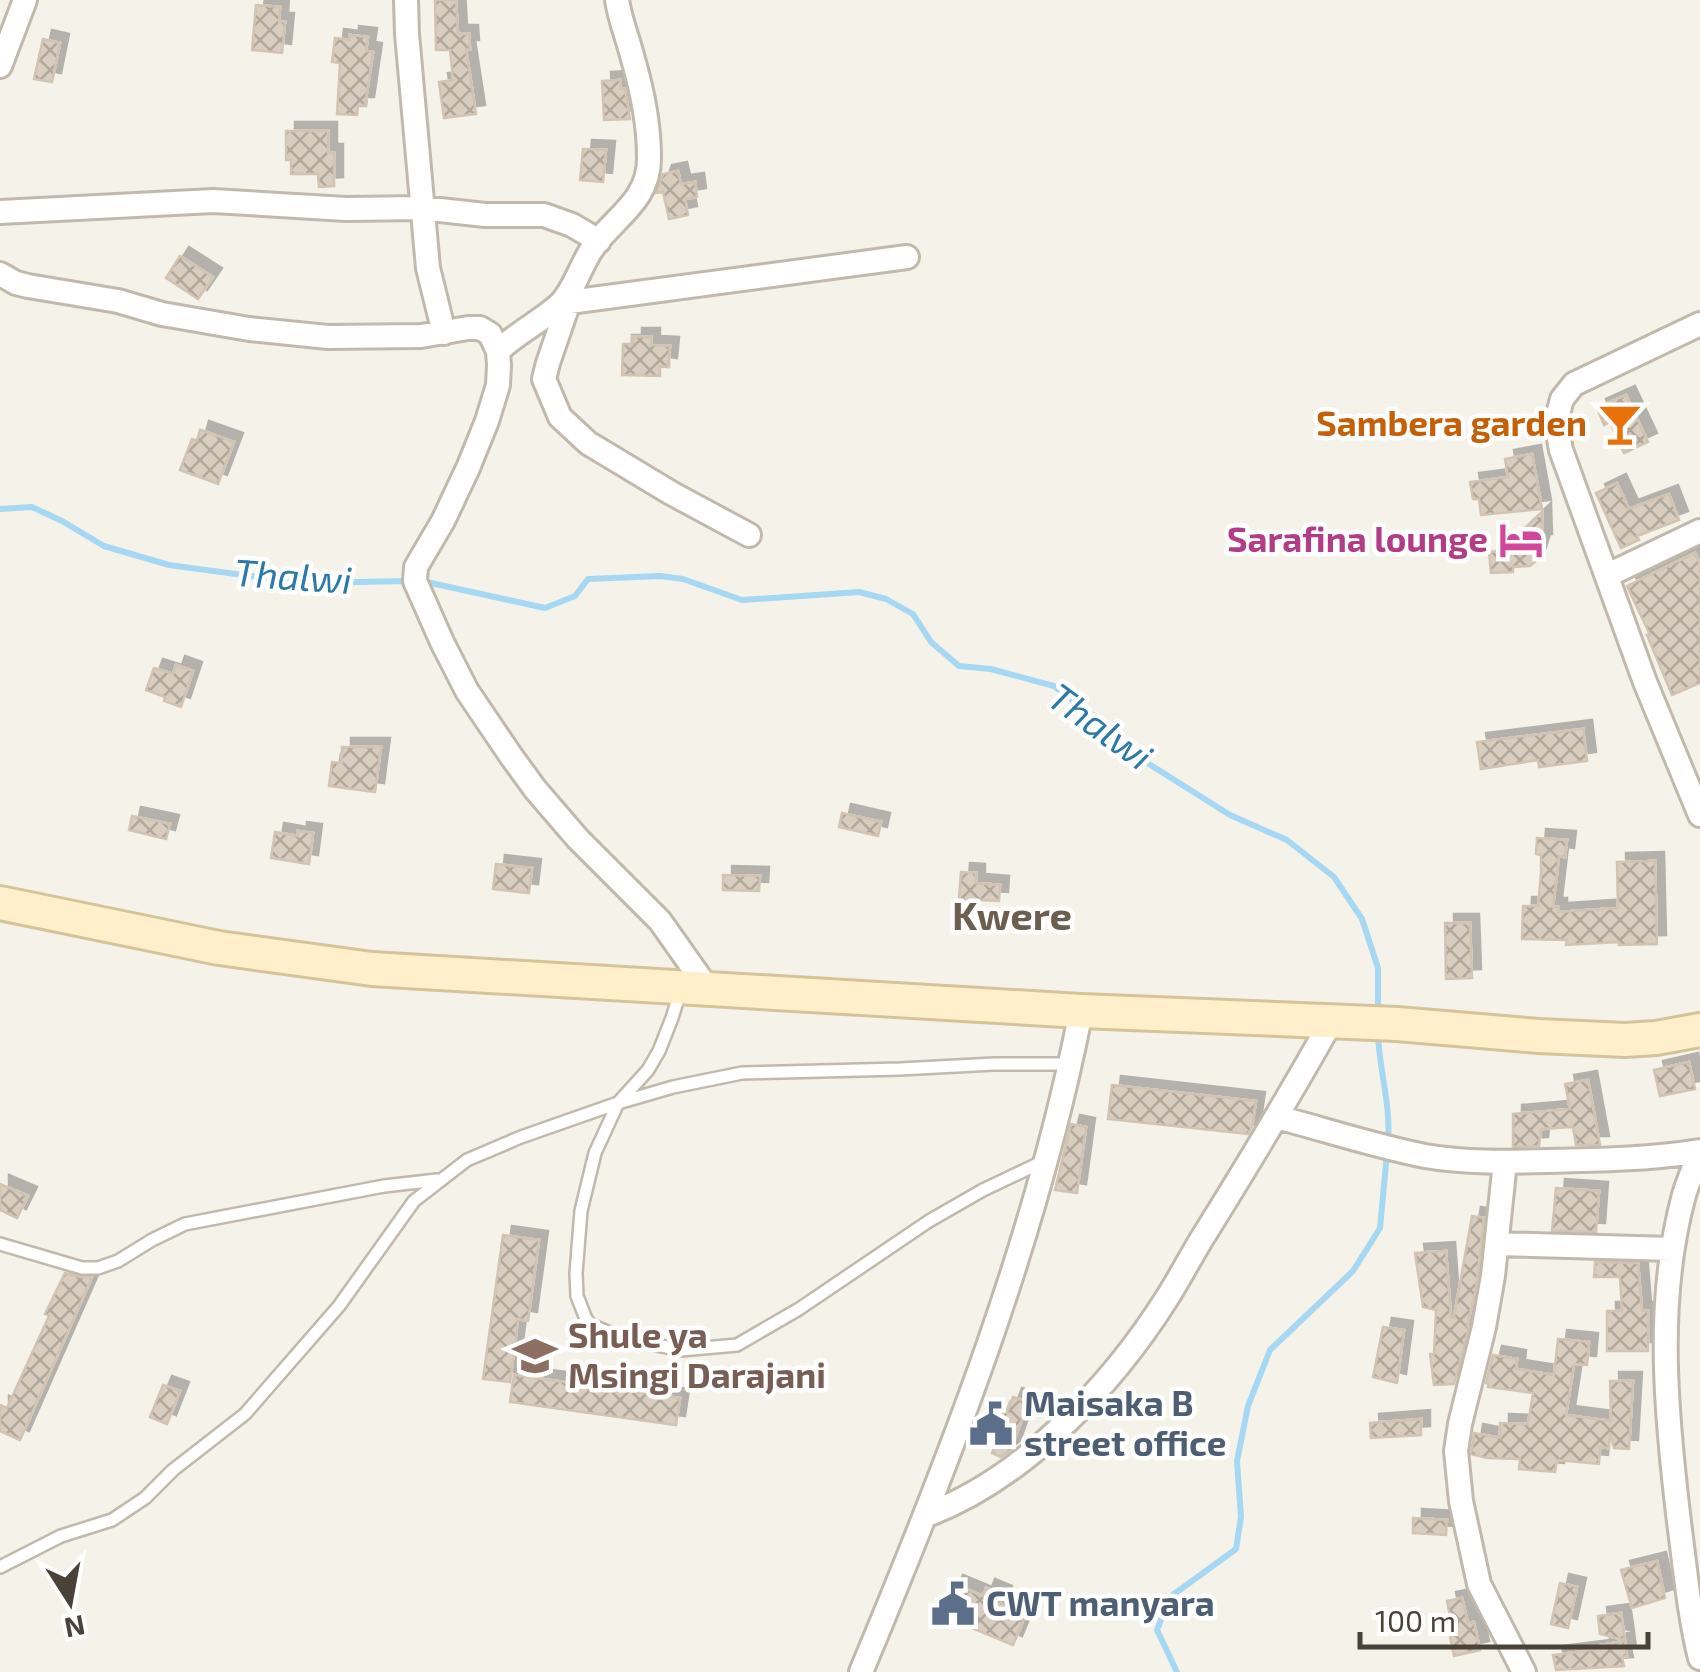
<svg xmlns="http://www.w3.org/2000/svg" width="1700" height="1672" viewBox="0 0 1700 1672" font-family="'Exo 2',sans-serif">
<defs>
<pattern id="building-cross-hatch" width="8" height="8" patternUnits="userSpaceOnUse" patternTransform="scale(2.5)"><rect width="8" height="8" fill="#d8cdbf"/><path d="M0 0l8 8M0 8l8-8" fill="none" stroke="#b1a89c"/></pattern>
<filter id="shadow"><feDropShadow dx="9" dy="-9" stdDeviation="0" flood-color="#0004"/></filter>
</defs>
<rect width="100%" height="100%" fill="#f5f2ea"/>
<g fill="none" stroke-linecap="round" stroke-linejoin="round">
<path stroke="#a6d7f3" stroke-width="6" d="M0,509L32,507L62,521L104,546L169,565L303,583L410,581
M422,581L545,608L575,596L588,579L660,576L683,579L742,600L859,592L886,599L913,614L931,642L959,666L991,669L1054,686L1095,717L1130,752L1230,815L1287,840L1334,877L1362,919L1378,968V1011
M1378,1034C1379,1069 1391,1105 1388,1140
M1177,1672L1157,1630L1170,1597L1236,1549L1241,1517L1237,1461L1248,1406L1270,1350L1353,1271L1380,1228L1387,1153"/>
</g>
<path fill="url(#building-cross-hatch)" stroke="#d3c4b2" stroke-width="2.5" filter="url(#shadow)" d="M435,0H456L458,34H469L470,49H466L476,114L444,118L439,82L453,80L450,50H436Z
M256,5L280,7L279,22H285L282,53L252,50Z
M350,35L368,37L366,51L373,52L365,106H358L357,115L337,114L340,63L332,62L335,38L350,40Z
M43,39L60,43L52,82L34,79Z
M620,80L621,89H625L630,119L604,120L602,81Z
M286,131H328V153H334V186L319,187L318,174H291V160H286Z
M583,149L606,150L603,182L580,180Z
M678,171L681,184L695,182L697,197L685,199L688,215L669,219L663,192L656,193L663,174Z
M180,256L213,277L198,299L166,278Z
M633,337H651V345L670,346L668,367L660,366V376L622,375L623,344H633Z
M1626,395L1648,442L1624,453L1610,422L1604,425L1597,408Z
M200,430L234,442L218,484L180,470L192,439L197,441Z
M1532,454L1542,509L1481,515L1479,499H1473L1470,482L1508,477L1505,459Z
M1617,483L1629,509L1669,494L1679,520L1637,536L1639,540L1621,548L1596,493Z
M1542,512L1543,543H1541L1535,562L1530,566L1513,567V572L1491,573L1489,552L1501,551Z
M1695,553L1700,564V683L1672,695L1647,635H1650L1627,586Z
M176,665L193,671L181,707L164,701L165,697L146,690L154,668L173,674Z
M1583,729L1587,761L1539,767L1538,760L1481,769L1477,742Z
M342,747H381L375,792L329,786L332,762L342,763Z
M842,813L881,822L878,836L839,827Z
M132,816L170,824L166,839L129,830Z
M298,831L313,833L309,864L271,858L275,832L298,836Z
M1537,838L1567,840L1565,857L1559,856L1553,907H1558V912L1618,908L1617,862L1655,861L1657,944L1619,945V942L1566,945L1567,940L1522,939L1523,906H1538L1541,873V855L1536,854Z
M496,864L532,868L529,893L493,889Z
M961,872L976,873V883L1000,885L999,901L959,899Z
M723,875L760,876L759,891L723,890Z
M1445,923H1470L1472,978L1446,979Z
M1689,1062L1695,1089L1660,1096L1654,1070Z
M1588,1080L1600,1145H1576L1573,1127L1541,1129L1539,1146L1513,1147V1114L1570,1109L1565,1084Z
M1112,1085L1256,1101L1252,1127L1248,1134L1108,1119Z
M1071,1124L1086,1127L1077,1193L1055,1190Z
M0,1184L28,1196L17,1218L0,1210Z
M1556,1188L1599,1191L1596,1232L1552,1231Z
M1472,1216L1484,1218L1476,1288L1467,1326L1469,1327L1454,1384L1434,1385L1430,1354H1434L1436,1310L1423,1307L1415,1253L1446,1251L1451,1317H1454Z
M503,1235L539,1240L528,1321L518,1319L510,1382L483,1379Z
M1595,1262L1638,1263L1642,1311H1648V1351H1607V1311H1622L1620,1277H1594Z
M65,1273L80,1277H92L20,1440L0,1431V1405L7,1408L49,1316L45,1314Z
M1383,1327L1404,1330L1397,1383L1373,1377Z
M1558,1339L1589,1342L1587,1365L1574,1364L1566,1415L1611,1421L1610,1381H1633L1629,1449L1614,1448L1610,1433L1609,1448L1600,1447L1599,1464L1557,1460L1555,1472L1519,1469L1520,1459L1487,1458L1471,1454L1474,1433L1500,1438V1423L1528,1424L1533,1393L1488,1387V1383H1486L1493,1355L1517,1359L1516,1369L1554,1375Z
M514,1375L680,1398L676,1425L510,1402Z
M163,1385L180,1391L167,1424L150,1417Z
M1013,1397L1028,1402L1011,1450L1001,1457L992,1453L1001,1430L995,1428L1001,1411L1007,1413Z
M1421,1419V1435L1371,1438L1370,1423Z
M1413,1518L1447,1520L1446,1535L1413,1533Z
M1657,1561L1665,1598L1632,1608L1621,1570Z
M1560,1583L1577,1587L1568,1628L1551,1624Z
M954,1584L983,1596L986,1588L1003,1595L1000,1603L1026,1614L1013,1645L941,1615Z
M1462,1598L1468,1623L1474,1622L1480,1650L1454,1656L1449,1632H1453L1447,1601Z
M1621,1613L1625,1640L1600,1634L1598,1616Z
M1625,1641L1627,1656L1622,1657L1624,1666L1556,1670L1553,1655L1601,1649V1645Z"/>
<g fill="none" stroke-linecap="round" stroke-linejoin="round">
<g stroke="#c1b9ac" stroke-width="16">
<path id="lane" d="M680,992L672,1018L659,1051L648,1070L618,1103L595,1153L581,1211L576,1273L577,1296L586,1319L591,1325L622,1338L681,1350L737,1345L799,1309L929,1221L983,1190L1044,1161
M0,1244L82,1268H98L118,1261L152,1240L185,1224L384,1186L437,1180
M0,1567L61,1536L112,1520L145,1498L173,1470L245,1414L339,1306L414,1201L467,1160L521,1137L618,1103L673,1087L742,1073L900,1069L994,1064H1071"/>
</g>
<g stroke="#c1b9ac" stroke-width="28">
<path id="street" d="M406,0L407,34L428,268L444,333
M0,66L25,0
M0,212L213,201L346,209L422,208L485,215H544L572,225L599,241
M0,274L16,283L28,286L118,301L162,314L249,329L328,337L421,336L468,328H480L490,334L498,351L499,365L498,385L487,421L468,468L443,521L416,567L415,581L442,642L467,691L511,756L535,789L578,839L660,921L708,989
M569,302L548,363L544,379L560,417L588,443L671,493L749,535
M562,303L907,257
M1700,324L1574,384L1562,399L1558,414L1557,428L1561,450L1645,682L1700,815
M498,351C517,333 540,322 559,305C573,292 580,268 590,252C610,219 650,203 649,157C649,125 642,90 633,59C628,39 620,20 617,0
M1608,575L1700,531
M1277,1117C1326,1130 1375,1146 1425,1156C1465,1163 1507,1162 1547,1161C1599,1160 1649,1159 1700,1151
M1700,1152C1695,1166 1688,1181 1684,1195C1655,1301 1666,1414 1679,1522C1685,1567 1689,1614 1700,1658
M1505,1162L1493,1276L1484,1327L1460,1424L1456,1451L1461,1501L1479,1584L1524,1672
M1497,1244L1672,1249
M927,1515C1025,1478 1112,1385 1167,1298C1181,1276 1192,1254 1206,1232C1249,1163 1291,1093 1331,1022
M861,1672C950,1459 1037,1237 1081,1011"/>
</g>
<g stroke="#d6c399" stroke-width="38">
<path id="secondary" d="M0,903L219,948L372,969L1081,1011L1397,1024L1539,1036L1625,1040L1656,1038L1700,1030"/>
</g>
<use href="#lane" stroke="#fff" stroke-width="11"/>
<use href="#street" stroke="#fff" stroke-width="22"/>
<use href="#secondary" stroke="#fff0cb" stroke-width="32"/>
</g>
<defs>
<g id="bar-bare" transform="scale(3.45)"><path d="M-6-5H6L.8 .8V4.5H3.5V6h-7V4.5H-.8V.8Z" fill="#e8710a" stroke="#fff" stroke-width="2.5" paint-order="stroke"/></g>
<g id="hotel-bare" transform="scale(3.45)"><path d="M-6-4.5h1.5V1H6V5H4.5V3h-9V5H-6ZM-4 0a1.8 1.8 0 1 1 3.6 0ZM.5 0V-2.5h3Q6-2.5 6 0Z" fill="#d1479c" stroke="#fff" stroke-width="2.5" paint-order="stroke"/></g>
<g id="school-bare" transform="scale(3.45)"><path d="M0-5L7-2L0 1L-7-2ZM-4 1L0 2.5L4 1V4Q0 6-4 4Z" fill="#8d6e63" stroke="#fff" stroke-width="2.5" paint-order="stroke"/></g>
<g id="civic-bare" transform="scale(3.45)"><path d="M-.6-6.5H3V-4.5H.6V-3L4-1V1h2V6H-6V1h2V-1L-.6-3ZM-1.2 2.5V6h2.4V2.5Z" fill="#5c6f8a" stroke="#fff" stroke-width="2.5" paint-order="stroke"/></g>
</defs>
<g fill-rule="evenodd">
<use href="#bar-bare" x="1620" y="424"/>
<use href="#hotel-bare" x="1521" y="540"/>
<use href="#school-bare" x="535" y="1356"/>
<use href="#civic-bare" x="991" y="1424"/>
<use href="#civic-bare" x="953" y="1604"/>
</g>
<g text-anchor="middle" stroke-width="9" stroke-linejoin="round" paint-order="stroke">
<g font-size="35" font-weight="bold" fill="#c56008" stroke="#fff" text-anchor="end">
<text x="1587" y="436">Sambera garden</text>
</g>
<g font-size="35" font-weight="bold" fill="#b23c85" stroke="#fff" text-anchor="end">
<text x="1488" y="552">Sarafina lounge</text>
</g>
<g font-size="35" font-weight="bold" fill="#785e54" stroke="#fff" text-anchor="start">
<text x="568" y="1348">Shule ya<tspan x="568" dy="40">Msingi Darajani</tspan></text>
</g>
<g font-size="35" font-weight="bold" fill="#4e5e75" stroke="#fff" text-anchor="start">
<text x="1024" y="1416">Maisaka B<tspan x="1024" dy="40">street office</tspan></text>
<text x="986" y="1616">CWT manyara</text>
</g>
<g font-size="38" font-style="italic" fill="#2a79a9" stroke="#fff">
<text transform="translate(293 577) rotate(4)" y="13">Thalwi</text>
<text transform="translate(1100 727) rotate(36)" y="13">Thalwi</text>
</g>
<g font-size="40" font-weight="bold" fill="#6d5f4f" stroke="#fff">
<text x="1012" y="930">Kwere</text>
</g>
</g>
<g transform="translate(70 1602) rotate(169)" stroke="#ffffff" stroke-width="8" paint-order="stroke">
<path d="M0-8L18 38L0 25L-18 38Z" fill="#4a4238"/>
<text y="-15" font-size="28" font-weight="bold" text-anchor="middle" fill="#4a4238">N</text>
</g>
<path d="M1360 1632v15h288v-15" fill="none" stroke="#4a4238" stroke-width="5"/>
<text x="1375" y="1632" font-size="30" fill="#4a4238" stroke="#ffffff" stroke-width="8" paint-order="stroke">100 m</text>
</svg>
